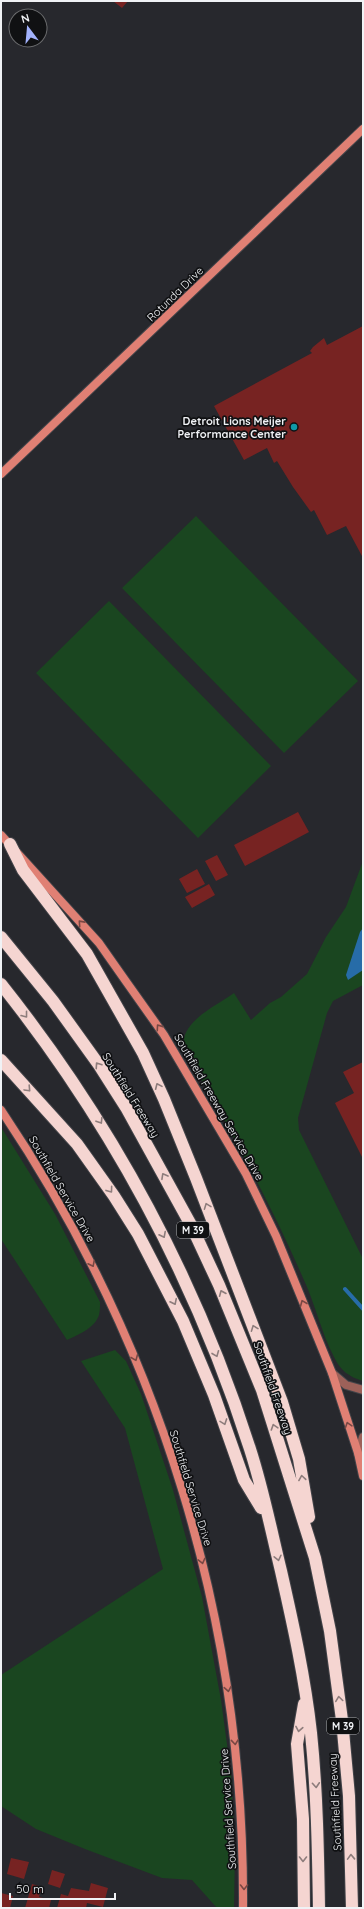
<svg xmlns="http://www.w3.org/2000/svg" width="364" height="1909" viewBox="0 0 364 1909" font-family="Quicksand,sans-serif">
<rect width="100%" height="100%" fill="#27282d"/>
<path fill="#1a4620" d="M196,516L358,681L284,753L122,588Z
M109,601L271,766L198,838L36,673Z
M363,861V985L333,1001L327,1013L298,1118L299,1130L363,1259V1381C349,1377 340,1370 334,1357C321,1332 315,1303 303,1278C270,1202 231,1131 190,1060C188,1056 185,1052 184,1048C179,1022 216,1006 234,993L251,1020L270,1003L281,997L307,974L326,937L346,907Z
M1,1127L55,1214L100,1302C100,1306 100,1311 99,1315C95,1328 78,1335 67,1340L1,1239Z
M115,1350L126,1361L141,1394L173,1490L202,1597L221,1700L231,1774L235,1849L234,1907L217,1908L192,1880L162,1878L85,1849L36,1829L1,1806V1675L163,1569L125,1428L81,1361Z"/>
<path fill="#276ca8" d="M363,928V970L348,980L346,975L360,932Z"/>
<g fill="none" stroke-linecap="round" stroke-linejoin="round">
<path stroke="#276ca8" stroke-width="4" d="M345,1289L363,1309"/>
</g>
<path fill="#772322" d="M113,1H128L122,8Z
M363,326V558L346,526L327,535L314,510L311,512L293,487L277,461L274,463L267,448L244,460L214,406L312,353L310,351L313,347L324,338L327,345Z
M298,812L309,832L245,866L234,845Z
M217,855L228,875L216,881L205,861Z
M197,869L205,884L187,893L179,879Z
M209,884L215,895L192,908L185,897Z
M363,1062V1159L335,1103L354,1093L343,1072Z
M11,1858L29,1862L24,1879L7,1874Z
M52,1870L65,1874L60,1888L48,1884Z
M91,1883L108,1888L103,1907L87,1903L86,1908H57L61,1894L68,1896L71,1888L89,1891Z
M32,1884L42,1887L39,1897L51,1900L49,1908H25Z
M1,1893L13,1896L10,1908H1Z"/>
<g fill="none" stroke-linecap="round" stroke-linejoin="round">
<g stroke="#434449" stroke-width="10">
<path id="minor" d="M332,1373L346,1385L363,1390
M358,1453L363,1437"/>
</g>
<g stroke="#434449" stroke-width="10">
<path id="secondary" d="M1,474L363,129
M1,835L99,943L125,980L164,1035L246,1174L276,1236L332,1373L358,1453L363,1476
M1,1110C160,1346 245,1623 243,1908"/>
</g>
<g stroke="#434449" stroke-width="14">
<path id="motorway" d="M10,844L23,870L87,954L143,1053L164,1099L196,1178L282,1402L299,1459L309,1517
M1,937L53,1001L99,1065L127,1109L191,1225L219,1285L262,1390L315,1558L330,1631L342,1720L349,1796L352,1908
M1,984C113,1125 195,1277 250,1449C263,1489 271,1530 281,1571C293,1624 305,1678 311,1733C317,1791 318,1849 319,1908
M1,1060L77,1144L114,1196L138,1234L183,1321L214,1395L244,1480L261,1508
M304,1704L297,1744L303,1819L304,1908"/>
</g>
<use href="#minor" stroke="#9d6159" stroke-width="8"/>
<use href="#secondary" stroke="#e08074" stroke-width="8"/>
<use href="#motorway" stroke="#f5d5d1" stroke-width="12"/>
</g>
<defs><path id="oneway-chevron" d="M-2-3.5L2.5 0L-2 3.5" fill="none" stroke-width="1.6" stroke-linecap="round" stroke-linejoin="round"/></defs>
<g stroke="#784844">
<use href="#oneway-chevron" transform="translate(81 923) rotate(-132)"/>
<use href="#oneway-chevron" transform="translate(159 1027) rotate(-125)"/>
<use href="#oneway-chevron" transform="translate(92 1264) rotate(63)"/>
<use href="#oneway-chevron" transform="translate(303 1303) rotate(-112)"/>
<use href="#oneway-chevron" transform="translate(135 1358) rotate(68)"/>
<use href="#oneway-chevron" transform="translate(348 1425) rotate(-108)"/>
<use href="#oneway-chevron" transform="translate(202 1561) rotate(76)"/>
<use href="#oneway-chevron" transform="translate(228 1689) rotate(80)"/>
<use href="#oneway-chevron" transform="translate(235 1742) rotate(84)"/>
<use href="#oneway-chevron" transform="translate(244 1887) rotate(90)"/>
</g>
<g stroke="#8e7d7c">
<use href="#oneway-chevron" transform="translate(25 1015) rotate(52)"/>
<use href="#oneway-chevron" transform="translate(98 1065) rotate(-124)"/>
<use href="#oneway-chevron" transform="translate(158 1086) rotate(-114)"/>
<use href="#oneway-chevron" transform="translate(28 1089) rotate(47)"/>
<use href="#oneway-chevron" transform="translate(100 1121) rotate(58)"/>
<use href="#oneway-chevron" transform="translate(164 1176) rotate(-119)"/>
<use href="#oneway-chevron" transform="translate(110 1190) rotate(54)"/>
<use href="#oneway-chevron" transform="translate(207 1206) rotate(-111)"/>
<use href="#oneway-chevron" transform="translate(163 1235) rotate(63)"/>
<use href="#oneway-chevron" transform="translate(222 1293) rotate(-113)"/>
<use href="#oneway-chevron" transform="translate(174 1302) rotate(64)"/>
<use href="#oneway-chevron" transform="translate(254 1328) rotate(-111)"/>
<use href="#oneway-chevron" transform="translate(216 1354) rotate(68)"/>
<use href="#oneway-chevron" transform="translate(224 1422) rotate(70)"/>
<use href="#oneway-chevron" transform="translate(274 1427) rotate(-108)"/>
<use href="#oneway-chevron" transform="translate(302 1478) rotate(-99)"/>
<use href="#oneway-chevron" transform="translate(278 1558) rotate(77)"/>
<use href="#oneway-chevron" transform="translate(339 1699) rotate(-98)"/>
<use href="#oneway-chevron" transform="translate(299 1729) rotate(100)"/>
<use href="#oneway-chevron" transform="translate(316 1785) rotate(86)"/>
<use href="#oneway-chevron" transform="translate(351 1857) rotate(-92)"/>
<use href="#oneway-chevron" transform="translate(303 1859) rotate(90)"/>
</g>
<circle fill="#0f9aa8" stroke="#101113" stroke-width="1.5" cx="294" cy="427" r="4"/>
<g text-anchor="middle" stroke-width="3.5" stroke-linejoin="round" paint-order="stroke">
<g fill="#101113" stroke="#adaeb1" stroke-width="1">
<rect x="177" y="1222" width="32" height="16" rx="3"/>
<rect x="327" y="1718" width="32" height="16" rx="3"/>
</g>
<g font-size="10" font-weight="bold" fill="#f0f2f5">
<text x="193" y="1234">M 39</text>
<text x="343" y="1730">M 39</text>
</g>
<g font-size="11" fill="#f0f2f5" stroke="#101113">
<text transform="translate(175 294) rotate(-44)" y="4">Rotunda Drive</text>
<text transform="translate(131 1095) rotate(58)" y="4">Southfield Freeway</text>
<text transform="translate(219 1107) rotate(60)" y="4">Southfield Freeway Service Drive</text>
<text transform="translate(62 1189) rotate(60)" y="4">Southfield Service Drive</text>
<text transform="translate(273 1388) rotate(71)" y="4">Southfield Freeway</text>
<text transform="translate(191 1488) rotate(73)" y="4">Southfield Service Drive</text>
<text transform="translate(335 1802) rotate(-93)" y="4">Southfield Freeway</text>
<text transform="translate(228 1809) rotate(-94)" y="4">Southfield Service Drive</text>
</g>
<g font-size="11" font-weight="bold" fill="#f0f2f5" stroke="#101113" text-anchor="end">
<text x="286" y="425">Detroit Lions Meijer<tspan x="286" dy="13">Performance Center</tspan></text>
</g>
</g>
<rect width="364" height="1909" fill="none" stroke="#f0f2f5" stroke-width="4"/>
<g transform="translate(28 28) rotate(344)"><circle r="19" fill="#101113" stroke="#6a6b6d"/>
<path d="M0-3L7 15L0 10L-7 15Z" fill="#a2b2fd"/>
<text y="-6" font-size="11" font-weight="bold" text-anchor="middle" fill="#f0f2f5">N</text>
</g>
<path d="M10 1893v6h105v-6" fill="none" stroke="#f0f2f5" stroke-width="2"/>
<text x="16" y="1893" font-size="12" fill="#f0f2f5" stroke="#101113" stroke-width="3" paint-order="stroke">50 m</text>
</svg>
